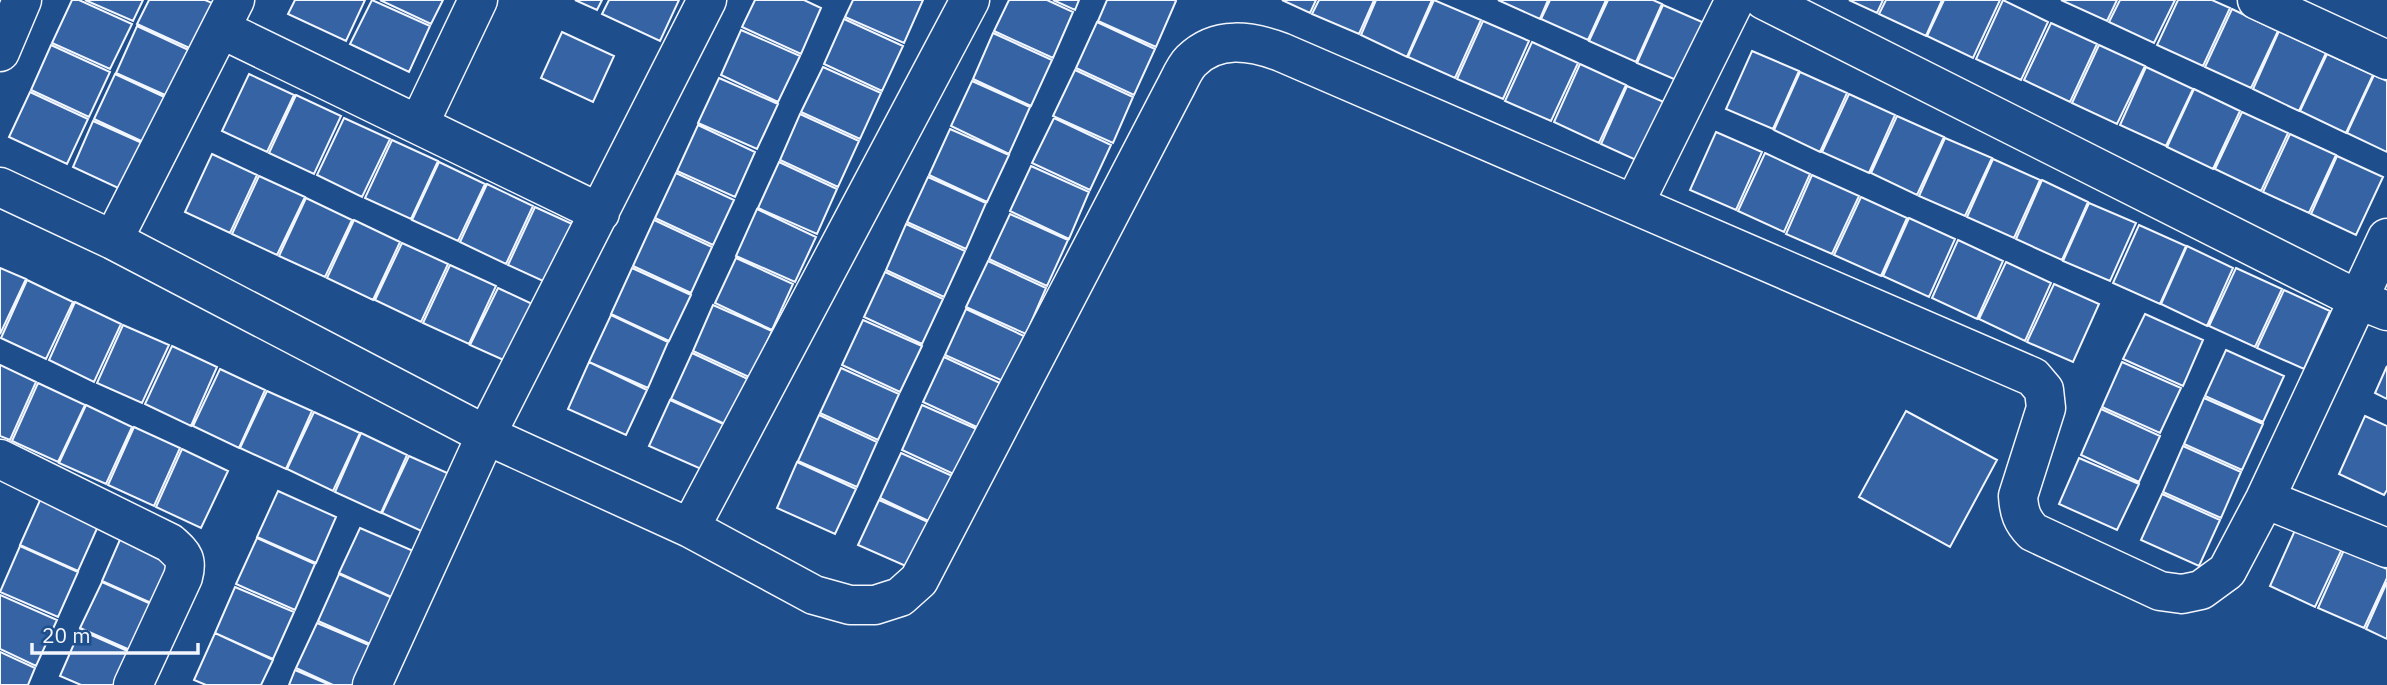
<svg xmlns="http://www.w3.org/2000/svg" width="2387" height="685" viewBox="0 0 2387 685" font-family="'IBM Plex Sans',sans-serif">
<rect width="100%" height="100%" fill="#1f4e8c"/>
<path fill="#3563a3" stroke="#f2f6ff" stroke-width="2" d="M72,0H79L132,24L110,69L52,43Z
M85,0H143L133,21Z
M149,0H205L217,5L196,51L137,24Z
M295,0H365L346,41L288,14Z
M372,0L430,26L409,72L350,44Z
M380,0H443L431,24Z
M575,0H602L597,10Z
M609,0H679L660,41L602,14Z
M755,0H804L821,8L801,54L742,27Z
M853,0H923L904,43L845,17Z
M1009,0H1047L1073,12L1053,58L994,31Z
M1053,0H1079L1075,10Z
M1107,0H1174L1176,1L1156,47L1098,21Z
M1282,0H1316L1310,13Z
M1319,0H1374L1359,34L1312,14Z
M1376,0H1432L1407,57L1361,35Z
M1434,0L1481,20L1455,78L1408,57Z
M1498,0H1548L1540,19Z
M1550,0H1606L1588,40L1541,19Z
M1608,0H1653L1662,4L1636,62L1589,41Z
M1849,0H1883L1877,13Z
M1886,0H1942L1926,36L1879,14Z
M1944,0H2000L1973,58L1927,36Z
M2003,0L2048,22L2021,80L1976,59Z
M2061,0H2117L2107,21Z
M2120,0H2175L2154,43L2109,22Z
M2178,0H2212L2230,8L2203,66L2157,45Z
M1663,5L1709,25L1683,83L1637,63Z
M2232,9L2278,31L2251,88L2205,67Z
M844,19L903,46L882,91L824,64Z
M1483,21L1529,41L1503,99L1457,79Z
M1097,22L1155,49L1134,95L1076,68Z
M2051,23L2097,44L2070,102L2024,80Z
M137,26L195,53L174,99L116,73Z
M741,30L800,56L778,102L721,75Z
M2279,31L2326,53L2299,111L2253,89Z
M562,32L614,56L593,102L541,78Z
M993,33L1052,60L1031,106L973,79Z
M1532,42L1578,63L1551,121L1505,101Z
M51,45L110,72L89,117L31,90Z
M2099,45L2145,66L2117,124L2072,103Z
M1752,51L1799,71L1773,129L1726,109Z
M2327,54L2373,75L2346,133L2300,111Z
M1580,64L1626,85L1599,143L1554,122Z
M823,67L881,93L860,139L801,112Z
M2146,67L2193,89L2166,146L2120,125Z
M1075,70L1133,97L1113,143L1053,116Z
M1800,72L1847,93L1820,152L1774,130Z
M115,74L173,101L152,146L94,119Z
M249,74L294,95L267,152L222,131Z
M2374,75L2387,81V152L2347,133Z
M719,78L778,104L757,149L698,123Z
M972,81L1030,107L1009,154L951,126Z
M1627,86L1673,106L1647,165L1601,144Z
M2194,89L2240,111L2213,169L2167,147Z
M30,92L88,119L67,164L9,137Z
M1849,94L1895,115L1869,173L1822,152Z
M296,95L341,116L314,174L269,153Z
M2242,112L2288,133L2261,191L2215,169Z
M800,114L859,141L838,187L780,160Z
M1897,116L1944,137L1917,195L1871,173Z
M344,118L390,139L362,197L317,175Z
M1054,118L1111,145L1090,190L1032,163Z
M93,121L151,147L131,194L73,167Z
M698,125L755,152L735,197L677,171Z
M950,129L1009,155L987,202L929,175Z
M1716,132L1762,152L1736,210L1690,190Z
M2290,134L2336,155L2309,213L2263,192Z
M1945,138L1992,158L1965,216L1919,196Z
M392,140L438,161L411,219L365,198Z
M1765,153L1810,174L1784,232L1738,211Z
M212,154L257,175L230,233L185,212Z
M2337,156L2383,177L2356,235L2311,214Z
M1993,159L2040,180L2014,238L1967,217Z
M439,162L485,184L458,241L412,220Z
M779,162L837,189L817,234L758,208Z
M1031,166L1089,192L1069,239L1010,211Z
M676,173L734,200L713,245L655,218Z
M1812,175L1859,196L1832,254L1786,234Z
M259,176L305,197L277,255L232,234Z
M928,177L986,203L966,249L907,222Z
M2042,180L2088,202L2062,260L2016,239Z
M487,184L533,206L506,264L460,242Z
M1861,197L1907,218L1881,276L1834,255Z
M306,198L352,220L325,277L279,256Z
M2089,203L2136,223L2110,281L2063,261Z
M535,207L581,228L554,286L508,265Z
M757,209L816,237L795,282L736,256Z
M1010,214L1068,240L1047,286L989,259Z
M1909,218L1955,239L1929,297L1883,276Z
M354,220L400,242L373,300L327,278Z
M654,220L712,247L691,293L633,266Z
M906,224L965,251L944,297L886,270Z
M2139,225L2186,246L2160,304L2113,283Z
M1958,240L2003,261L1977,319L1932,298Z
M402,243L448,264L421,322L375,300Z
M2187,246L2233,268L2207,326L2161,304Z
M736,258L793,284L772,330L715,303Z
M988,261L1046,288L1026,334L966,307Z
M2006,262L2051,283L2025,341L1979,319Z
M450,265L496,286L469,344L423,323Z
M0,268L26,279L0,334Z
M632,268L691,295L669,341L611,314Z
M2236,268L2282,289L2255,347L2209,326Z
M885,272L943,299L922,344L864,317Z
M27,280L73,302L46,359L1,338Z
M2054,284L2099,304L2073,362L2027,342Z
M498,288L543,309L517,366L470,345Z
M2284,290L2330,311L2304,369L2257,348Z
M75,302L121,324L94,382L49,360Z
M713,305L772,331L751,378L693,351Z
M966,309L1024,336L1003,381L945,355Z
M2145,314L2203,340L2183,386L2123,359Z
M611,315L668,342L648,388L589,362Z
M863,320L922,346L900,392L842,365Z
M123,325L169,345L142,403L97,383Z
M172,346L217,367L191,426L145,404Z
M2226,350L2284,376L2263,422L2205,396Z
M692,353L750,380L729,426L671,399Z
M944,357L1002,384L981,429L923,402Z
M589,362L647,390L626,435L568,409Z
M2122,362L2181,388L2160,433L2102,407Z
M0,365L36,382L10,440L0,436Z
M2387,366V399L2375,393Z
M841,368L899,394L878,440L820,413Z
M220,369L265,390L239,448L193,426Z
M38,383L85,405L58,462L12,441Z
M267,391L312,411L286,469L240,448Z
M2204,398L2263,424L2242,470L2184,444Z
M670,400L728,426L708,472L649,446Z
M86,405L132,427L106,484L59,463Z
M922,405L981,431L960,477L902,450Z
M2101,409L2160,436L2139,482L2081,455Z
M1906,411L1997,460L1950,547L1859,497Z
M314,412L360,433L333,491L287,469Z
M819,415L877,442L857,487L798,461Z
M2365,416L2387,426V490L2384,495L2339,474Z
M134,427L180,448L154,506L108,485Z
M361,433L407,455L381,513L335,492Z
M2183,446L2241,472L2221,518L2163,492Z
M182,449L228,471L201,528L156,507Z
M901,453L959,479L937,525L880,498Z
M409,456L454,476L428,534L382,513Z
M2079,458L2139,484L2117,530L2059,504Z
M797,462L856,489L835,534L777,508Z
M278,491L336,517L316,563L257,537Z
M2162,494L2220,520L2199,566L2141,540Z
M41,498L99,524L78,571L20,545Z
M879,500L937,526L917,571L858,545Z
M360,528L418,553L398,600L339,573Z
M2296,528L2342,549L2315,607L2270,586Z
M122,535L181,561L160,607L102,581Z
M257,538L315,564L295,610L236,584Z
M20,546L78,572L58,617L0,592Z
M2344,550L2387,569V578L2364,628L2318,608Z
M339,574L397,600L377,647L318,621Z
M102,582L160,608L139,654L80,628Z
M2387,582V639L2366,629Z
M235,587L294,612L273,659L215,633Z
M0,595L57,620L36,666L0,649Z
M317,623L376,648L360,685H333L296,668Z
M80,630L139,656L126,685H81L60,676Z
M215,633L273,660L261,685H206L194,680Z
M0,652L35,668L28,685H0Z
M295,670L330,685H289Z"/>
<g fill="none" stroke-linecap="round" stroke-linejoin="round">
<g stroke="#f2f6ff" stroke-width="41">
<path id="minor" d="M1764,0L2359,300L2387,311
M2257,0L2387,60
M221,29L600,213
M0,52L22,0
M419,124L478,0
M0,187L113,240L486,435L690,528L814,595L850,605H875L900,597L919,580L1174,90C1179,81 1184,68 1191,61C1217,35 1251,41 1281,52L2033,377L2044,390L2046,408L2018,496C2019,512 2022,521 2033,532L2160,591L2182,594L2201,590L2227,571L2265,499L2387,238
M1634,204L1735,0
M113,240L235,0
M0,459L170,543C183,555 188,559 183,577L133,685
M2265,499L2387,548
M690,528L970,0
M372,685L486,435L707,0"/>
</g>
<use href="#minor" stroke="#1f4e8c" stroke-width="38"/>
</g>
<path d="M32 643v10h166v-10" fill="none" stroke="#f2f6ff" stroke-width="3.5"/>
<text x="42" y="643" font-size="21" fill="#f2f6ff" stroke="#1f4e8c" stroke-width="5" paint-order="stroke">20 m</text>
</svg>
